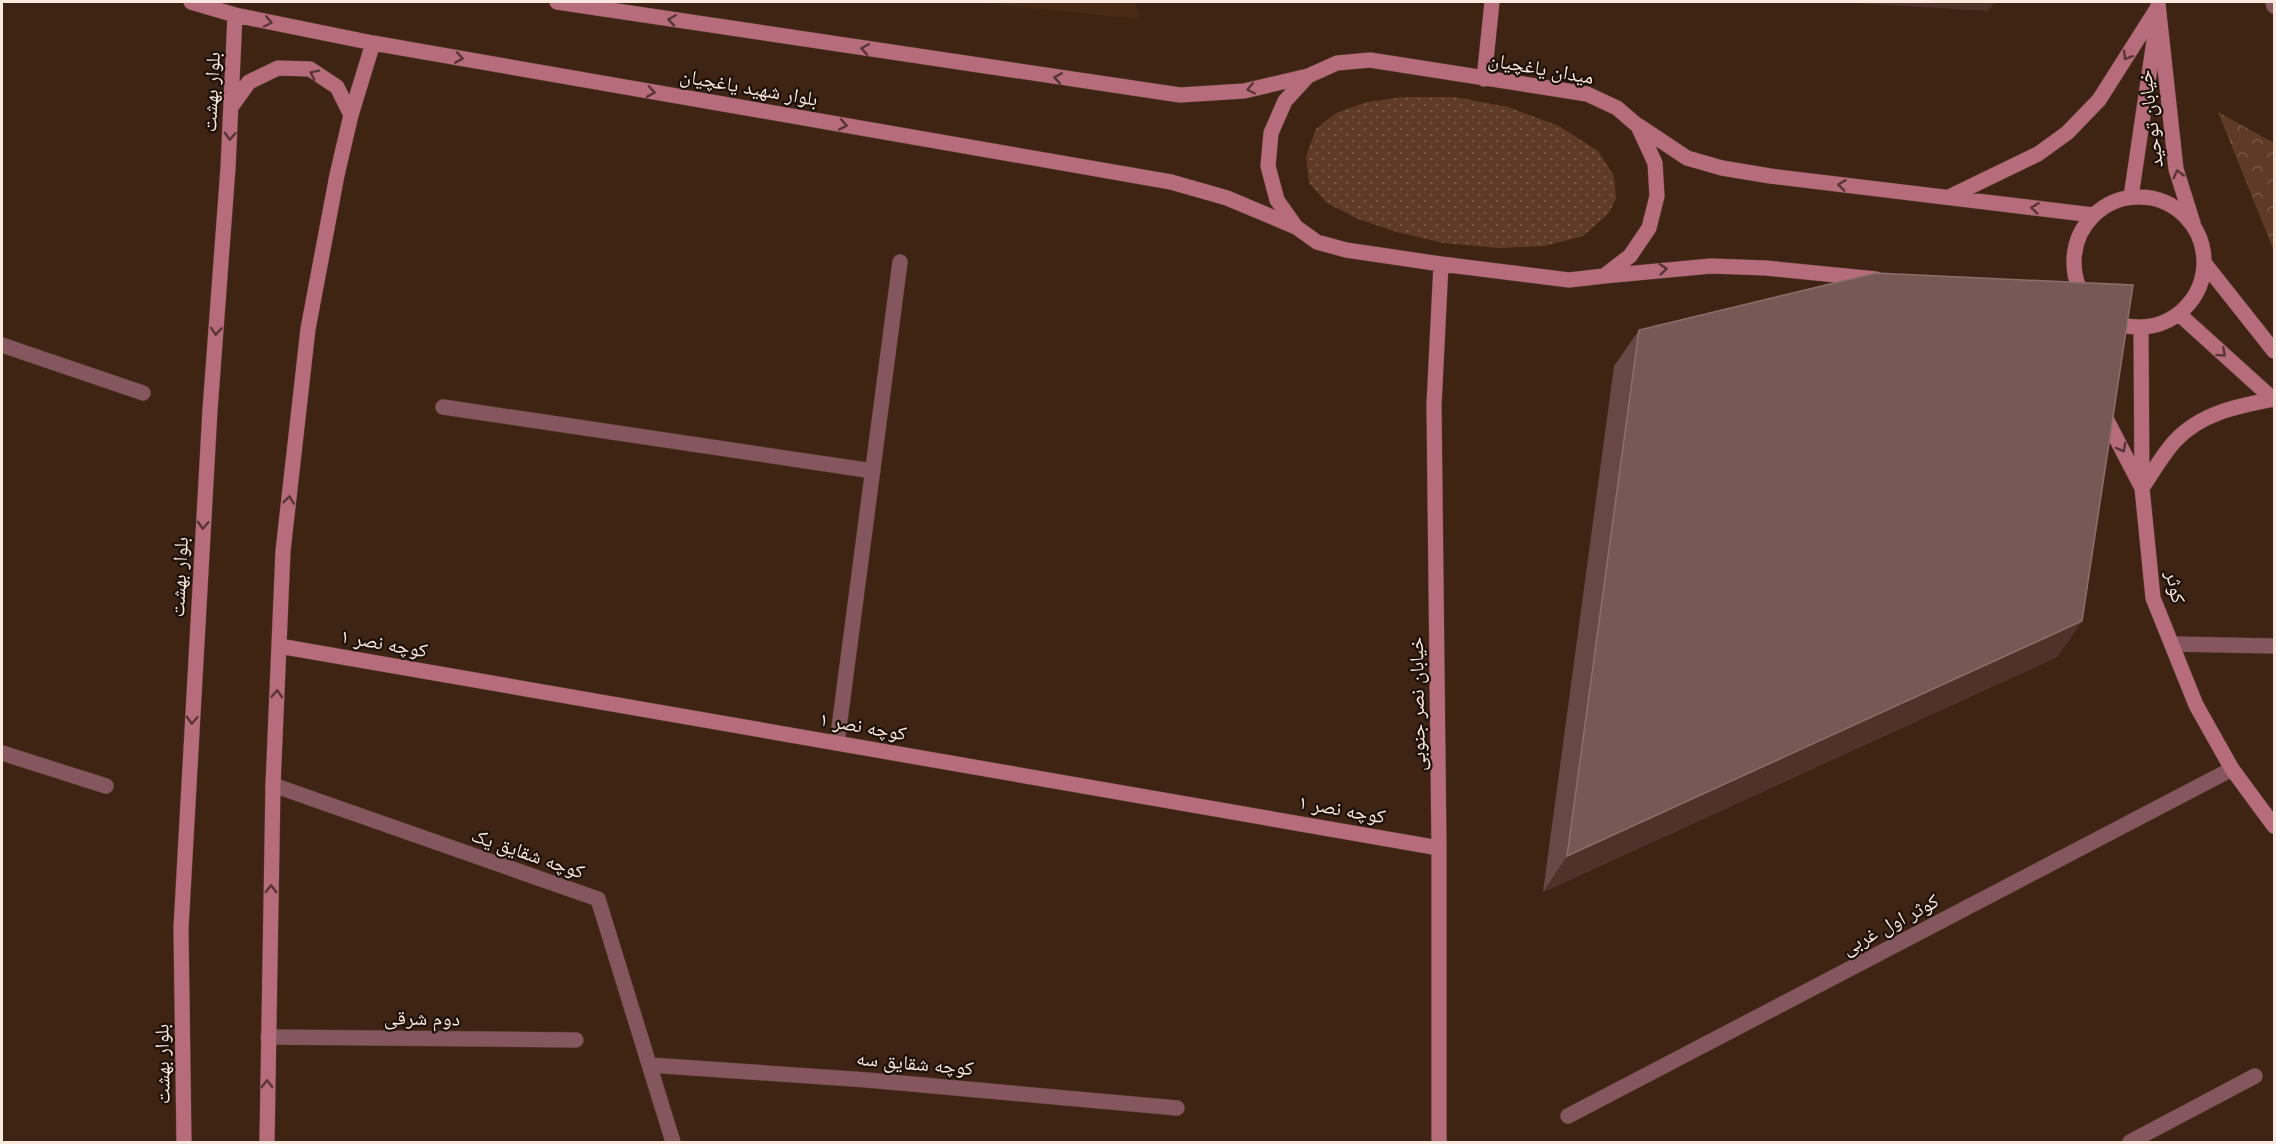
<svg xmlns="http://www.w3.org/2000/svg" width="2276" height="1144" viewBox="0 0 2276 1144" font-family="'Fira Sans','Noto Naskh Arabic',sans-serif">
<defs>
<pattern id="grass-dots" width="8" height="8" patternUnits="userSpaceOnUse" patternTransform="scale(1.5)"><rect width="8" height="8" fill="#5f3b25"/><path d="M2 2h.1M6 6h.1" fill="none" stroke="#775744" stroke-width="1.8" stroke-linecap="round"/></pattern>
<pattern id="park-crowns" width="20" height="18" patternUnits="userSpaceOnUse" patternTransform="scale(1.5)"><rect width="20" height="18" fill="#5f3b25"/><path d="M2 6a3 3 0 1 1 6 0M12 15a3 3 0 1 1 6 0" fill="none" stroke="#775744"/></pattern>
</defs>
<rect width="100%" height="100%" fill="#3f2414"/>
<path fill="#4a2915" d="M972,2H1135L1140,19Z"/>
<path fill="url(#grass-dots)" d="M1403,97H1455L1508,107L1559,126L1598,151L1614,176L1616,199L1608,214L1583,236L1544,246L1499,248L1443,243L1397,232L1358,219L1327,203L1309,183L1306,156L1316,129L1336,113L1367,102Z"/>
<path fill="url(#park-crowns)" d="M2218,112L2274,143V251Z"/>
<g fill="none" stroke-linecap="round" stroke-linejoin="round">
<g stroke="#593f30" stroke-width="16">
<path id="lane" d="M1568,1116L2232,769
M2130,1142L2255,1076"/>
</g>
<g stroke="#593f30" stroke-width="16">
<path id="street" d="M2273,2L2274,6
M2,345L143,393
M443,407L873,471
M2172,644L2274,646
M837,743L900,262
M2,753L106,786
M273,785L598,899L673,1142
M268,1037L576,1040
M650,1065L867,1080L1177,1108"/>
</g>
<g stroke="#593f30" stroke-width="16">
<path id="secondary" d="M191,2L235,15L373,43L1171,182L1227,198L1296,227
M557,2L1180,95L1244,91L1308,76
M2158,4L2176,169L2193,223
M1370,60L1587,94L1617,108L1638,126L1655,163L1657,196L1649,228L1630,256L1604,276L1569,280L1441,264L1346,250L1317,242L1296,227L1277,200L1268,166L1271,133L1285,101L1308,76L1337,63Z
M1484,79L1492,2
M231,107L249,82L278,68L310,69L337,87L351,115
M1639,126L1687,158L1722,168L1770,176L2093,215
M2074 262a65 65 0 1 1 130 0a65 65 0 1 1-130 0Z
M1949,197L2038,154L2067,133L2099,100L2158,7
M2131,197L2155,34
M2205,264L2274,351
M1604,276L1711,266L1766,268L1876,279
M2179,314L2274,400
M2141,327L2142,488L2153,598L2196,705L2232,769L2274,826
M2101,409L2142,488C2153,472 2163,454 2175,441C2201,413 2238,406 2274,399
M279,646L1439,848
M184,1142L181,928L210,410L228,168L235,15
M267,1142L273,785L283,551L308,329L337,175L351,115L373,43
M1439,1142V848L1434,405L1441,264"/>
</g>
<use href="#lane" stroke="#85565e" stroke-width="15"/>
<use href="#street" stroke="#85565e" stroke-width="15"/>
<use href="#secondary" stroke="#b66c7a" stroke-width="15"/>
</g>
<path fill="#684744" d="M1639,330L2082,621L2057,657L1543,892L1614,366Z"/>
<path fill="#51322a" d="M1838,2H1995L1988,11Z
M2082,621L2057,657L1543,892L1567,856Z"/>
<path fill="#785854" stroke="#8c6f6a" stroke-width="1.5" d="M1876,273L2133,285L2082,621L1567,856L1639,330Z"/>
<defs><path id="oneway-chevron" d="M-2-3.5L2.5 0L-2 3.5" fill="none" stroke-width="1.6" stroke-linecap="round" stroke-linejoin="round" transform="scale(1.5)"/></defs>
<g stroke="#5a3537">
<use href="#oneway-chevron" transform="translate(672 20) rotate(-171)"/>
<use href="#oneway-chevron" transform="translate(268 22) rotate(12)"/>
<use href="#oneway-chevron" transform="translate(865 49) rotate(-171)"/>
<use href="#oneway-chevron" transform="translate(2127 56) rotate(122)"/>
<use href="#oneway-chevron" transform="translate(459 58) rotate(10)"/>
<use href="#oneway-chevron" transform="translate(314 74) rotate(-154)"/>
<use href="#oneway-chevron" transform="translate(1058 78) rotate(-171)"/>
<use href="#oneway-chevron" transform="translate(1251 89) rotate(168)"/>
<use href="#oneway-chevron" transform="translate(651 92) rotate(10)"/>
<use href="#oneway-chevron" transform="translate(843 125) rotate(10)"/>
<use href="#oneway-chevron" transform="translate(230 136) rotate(92)"/>
<use href="#oneway-chevron" transform="translate(2178 174) rotate(-105)"/>
<use href="#oneway-chevron" transform="translate(1842 185) rotate(-173)"/>
<use href="#oneway-chevron" transform="translate(2035 208) rotate(-173)"/>
<use href="#oneway-chevron" transform="translate(1663 269) rotate(-6)"/>
<use href="#oneway-chevron" transform="translate(216 331) rotate(94)"/>
<use href="#oneway-chevron" transform="translate(2222 353) rotate(42)"/>
<use href="#oneway-chevron" transform="translate(2122 448) rotate(62)"/>
<use href="#oneway-chevron" transform="translate(289 500) rotate(-84)"/>
<use href="#oneway-chevron" transform="translate(203 525) rotate(93)"/>
<use href="#oneway-chevron" transform="translate(277 694) rotate(-87)"/>
<use href="#oneway-chevron" transform="translate(192 720) rotate(93)"/>
<use href="#oneway-chevron" transform="translate(271 889) rotate(-89)"/>
<use href="#oneway-chevron" transform="translate(267 1084) rotate(-90)"/>
</g>
<g text-anchor="middle" stroke-width="4.5" stroke-linejoin="round" paint-order="stroke">
<g font-size="20" fill="#fbe8de" stroke="#1d110a">
<text transform="translate(1541 68) rotate(10)" y="7">میدان یاغچیان</text>
<text transform="translate(749 87) rotate(10)" y="7">بلوار شهید یاغچیان</text>
<text transform="translate(211 92) rotate(-87)" y="7">بلوار بهشت</text>
<text transform="translate(2150 119) rotate(-97)" y="7">خیابان توحید</text>
<text transform="translate(179 577) rotate(-87)" y="7">بلوار بهشت</text>
<text transform="translate(2176 587) rotate(78)" y="7">کوثر</text>
<text transform="translate(384 643) rotate(10)" y="7">کوچه نصر ۱</text>
<text transform="translate(1417 704) rotate(-91)" y="7">خیابان نصر جنوبی</text>
<text transform="translate(863 726) rotate(10)" y="7">کوچه نصر ۱</text>
<text transform="translate(1342 809) rotate(10)" y="7">کوچه نصر ۱</text>
<text transform="translate(528 853) rotate(19)" y="7">کوچه شقایق یک</text>
<text transform="translate(1890 924) rotate(-28)" y="7">کوثر اول غربی</text>
<text transform="translate(422 1018) rotate(1)" y="7">دوم شرقی</text>
<text transform="translate(915 1063) rotate(5)" y="7">کوچه شقایق سه</text>
<text transform="translate(162 1064) rotate(-91)" y="7">بلوار بهشت</text>
</g>
</g>
<rect width="2276" height="1144" fill="none" stroke="#fbe8de" stroke-width="6"/>
</svg>
